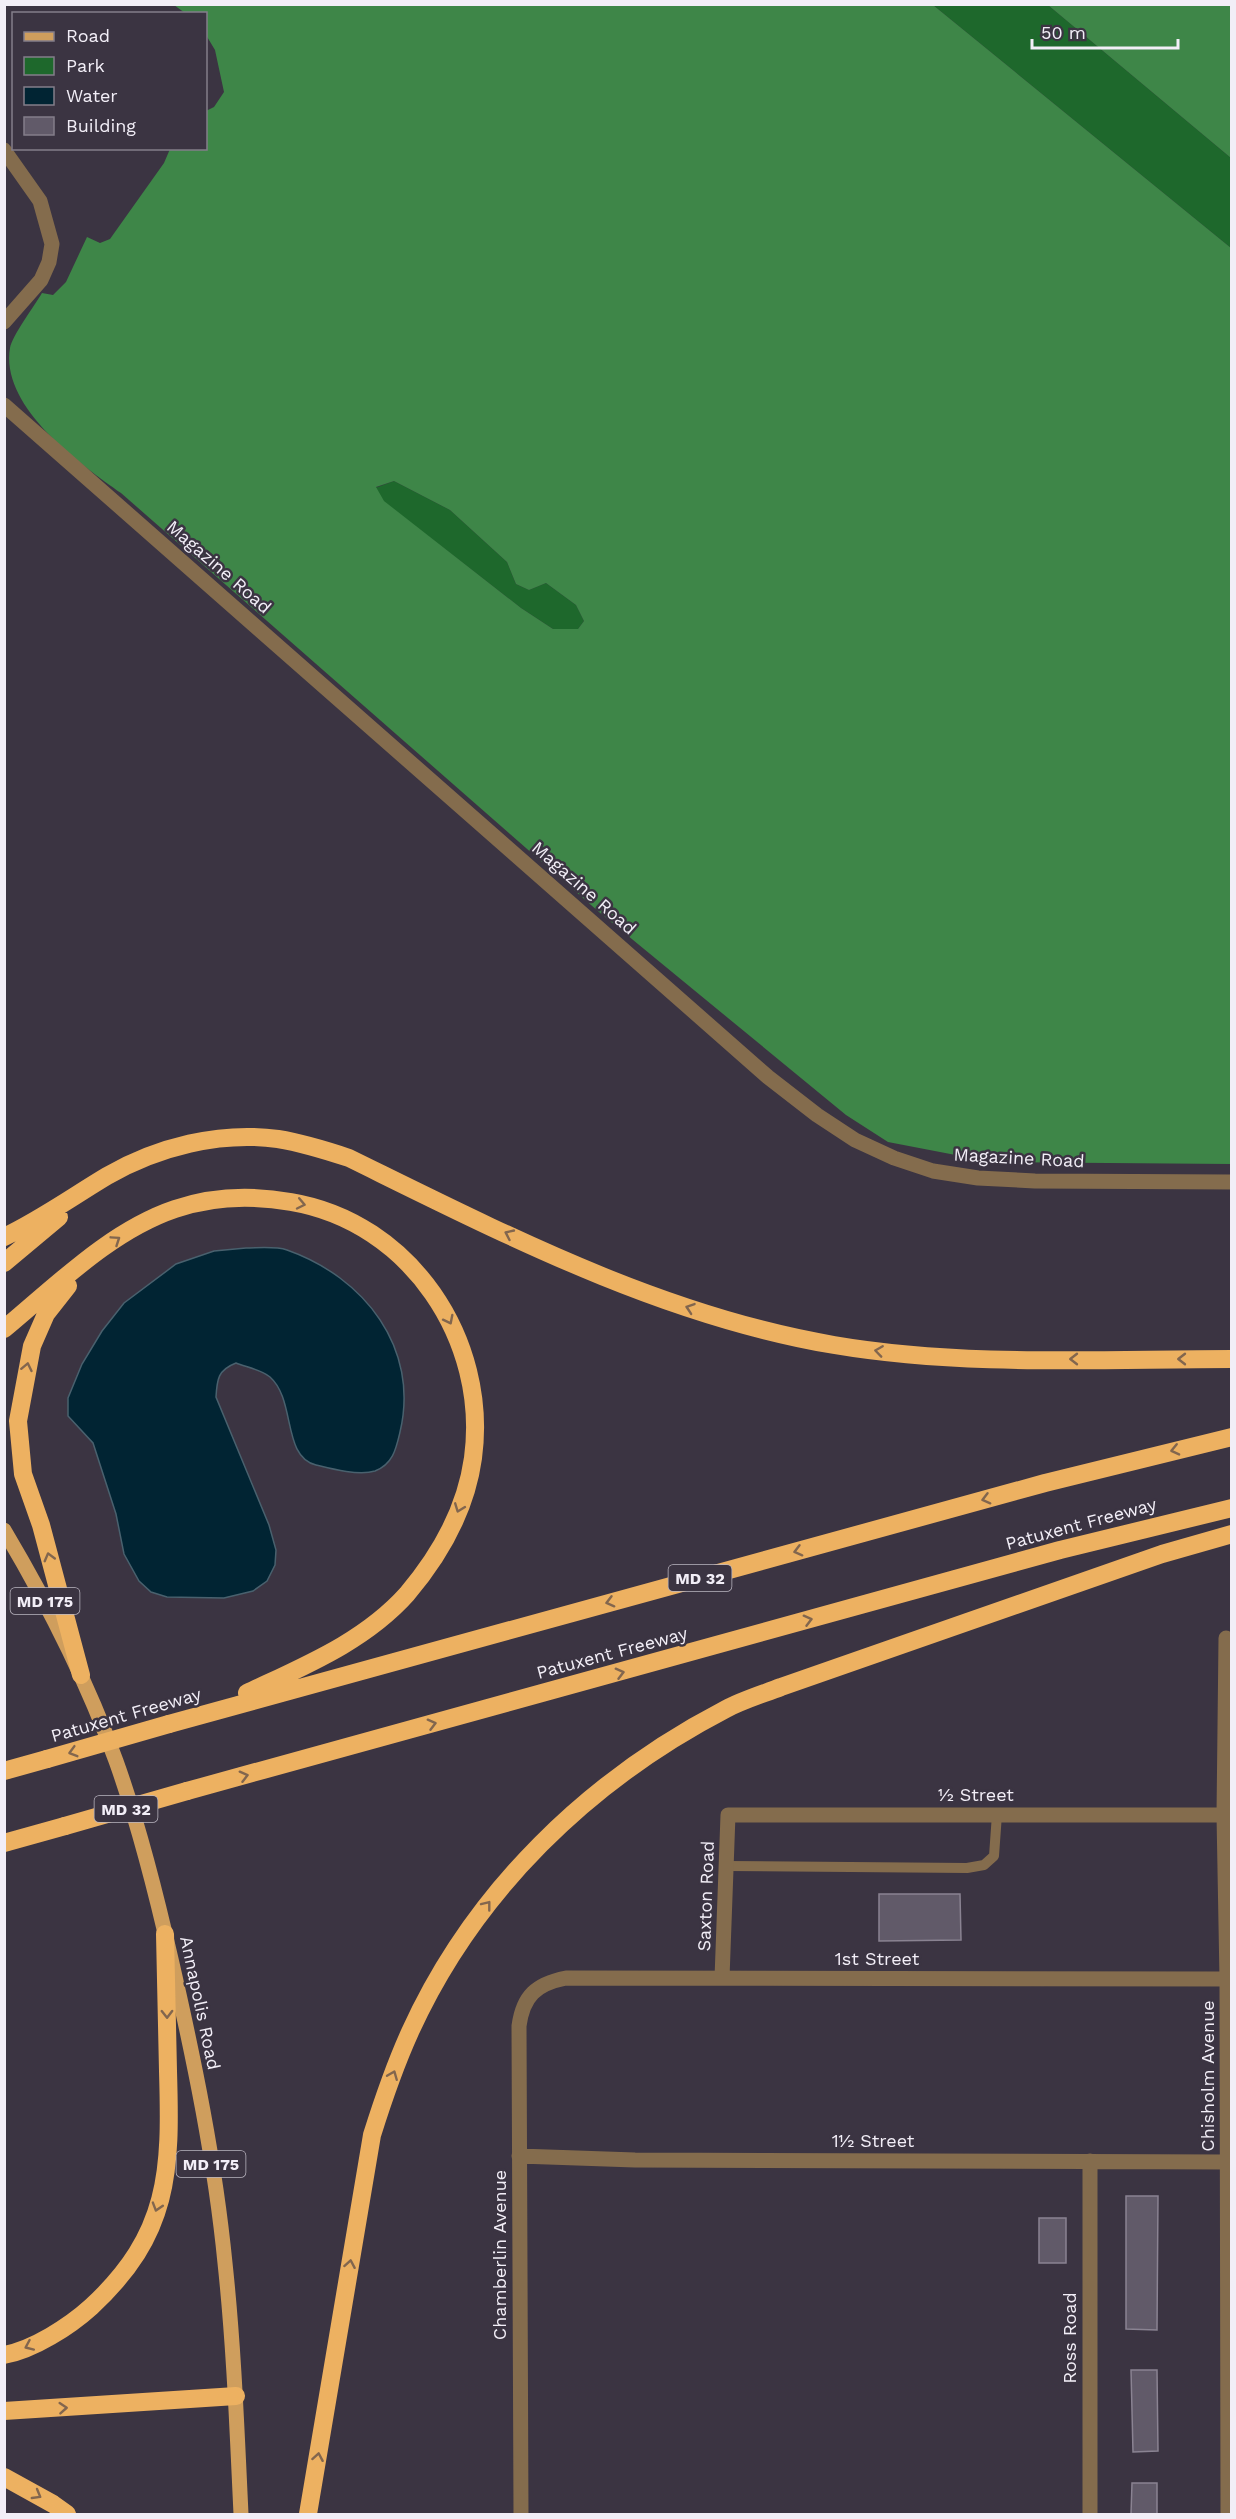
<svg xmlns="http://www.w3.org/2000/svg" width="1236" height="2519" viewBox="0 0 1236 2519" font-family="'Work Sans',sans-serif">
<rect width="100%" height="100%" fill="#3b3442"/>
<path fill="#1e682c" d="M933,5H1048L1231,158V248Z
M394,481L450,510L507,562L516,584L529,590L546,583L576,605L584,621L578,629H553L521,608L383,501L375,488Z"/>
<path fill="#3e8648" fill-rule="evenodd" d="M174,5H933L1231,248V1164L992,1162L888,1142L846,1115L599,912L121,493C80,464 0,407 10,348C12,336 35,305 42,293L53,295L66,282L87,237L100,243L110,239L164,163L170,149L206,148V111L214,107L224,92L215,50L206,35V14L185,13ZM394,481L450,510L507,562L516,584L529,590L546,583L576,605L584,621L578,629H553L521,608L384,501L376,487Z
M1048,5H1231V158Z"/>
<path fill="#012433" stroke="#49616e" stroke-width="1.5" d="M246,1248C258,1248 275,1246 287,1250C364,1277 420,1348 400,1432C396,1449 393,1464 375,1471C359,1476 332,1469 316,1465C282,1457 296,1400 270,1377C262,1370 246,1367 236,1363C218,1370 217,1379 216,1397L269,1525L276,1550L275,1565L267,1581L253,1591L224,1598L167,1597L151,1592L139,1581L124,1554L116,1514L93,1443L68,1416V1398L82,1364L102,1331L124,1303L176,1264L214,1251Z"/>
<path fill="#615a69" stroke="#8a8392" stroke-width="1.5" d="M879,1894H960L961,1940L879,1941Z
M1126,2196H1158L1157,2330L1126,2329Z
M1039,2218H1066V2263H1039Z
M1131,2370H1157L1158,2451L1133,2452Z
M1132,2483H1157V2514H1131Z"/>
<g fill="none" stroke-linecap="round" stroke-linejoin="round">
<path stroke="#846c4d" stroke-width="10" d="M727,1866L967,1868L984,1865L994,1856L997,1814"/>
<path stroke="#846c4d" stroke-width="15" d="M4,150L40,201L52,244L49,262L41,280L4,322
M4,405L768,1077L817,1115L855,1140L894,1158L933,1171L978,1178L1035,1181L1232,1182
M1226,1638L1224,1815L1227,1979L1228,2514
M722,1978L728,1815H1224
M519,2156L635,2160L1227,2162
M1090,2161V2514
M521,2514L519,2026C523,1996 536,1984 566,1978L1232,1979"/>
<path stroke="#cf9e5d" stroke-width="15" d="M4,1530C48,1604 87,1681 116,1761C139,1825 156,1893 171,1959C194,2059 215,2161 225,2263C234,2347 237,2431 241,2514"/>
<path stroke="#edb161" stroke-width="18" d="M4,1237C40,1220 72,1197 107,1176C157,1147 220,1131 278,1139C302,1143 325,1150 349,1158C504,1234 662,1316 834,1345C963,1367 1101,1359 1232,1359
M4,1263L59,1217
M68,1286L46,1314L32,1346L18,1421L23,1474L41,1525L81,1675
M4,1329C56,1286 110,1231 175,1209C213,1196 252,1195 291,1202C410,1222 489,1340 473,1458C466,1509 440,1555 407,1594C364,1642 304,1666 247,1693
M169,1724L1045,1483L1232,1437
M4,1771L47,1759
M187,1791L1060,1550L1232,1508
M4,1843L65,1826
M4,2355C33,2350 70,2326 91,2307C170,2234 171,2171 168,2071C167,2025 166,1980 165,1934
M4,2411L236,2396
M4,2477L53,2504L67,2514
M308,2514L372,2135C383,2100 395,2065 410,2032C474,1891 589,1780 726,1709C743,1700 763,1694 781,1687L1162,1554L1232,1534"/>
<path stroke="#edb161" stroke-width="18" d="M47,1759L169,1724
M65,1826L187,1791"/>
</g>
<defs><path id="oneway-chevron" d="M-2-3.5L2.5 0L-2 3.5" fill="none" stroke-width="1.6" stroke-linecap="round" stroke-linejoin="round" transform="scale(1.5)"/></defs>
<g stroke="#82664e">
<use href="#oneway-chevron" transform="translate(301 1204) rotate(12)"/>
<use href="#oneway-chevron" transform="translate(509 1234) rotate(-155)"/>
<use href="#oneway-chevron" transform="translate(116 1240) rotate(-34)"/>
<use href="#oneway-chevron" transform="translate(690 1308) rotate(-161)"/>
<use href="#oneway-chevron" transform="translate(449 1320) rotate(63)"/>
<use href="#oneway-chevron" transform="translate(879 1351) rotate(-172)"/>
<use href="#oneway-chevron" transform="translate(1074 1359) rotate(-180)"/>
<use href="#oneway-chevron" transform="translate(1182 1359) rotate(180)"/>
<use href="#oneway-chevron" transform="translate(27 1367) rotate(-78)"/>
<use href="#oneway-chevron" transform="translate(1175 1450) rotate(167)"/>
<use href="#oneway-chevron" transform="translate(986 1499) rotate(165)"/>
<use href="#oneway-chevron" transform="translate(459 1508) rotate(111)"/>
<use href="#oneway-chevron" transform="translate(798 1551) rotate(165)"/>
<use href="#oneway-chevron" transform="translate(49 1557) rotate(-105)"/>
<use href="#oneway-chevron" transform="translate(610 1602) rotate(165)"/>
<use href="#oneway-chevron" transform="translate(808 1620) rotate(-15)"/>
<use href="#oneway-chevron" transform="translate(620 1673) rotate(-15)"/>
<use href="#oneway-chevron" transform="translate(432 1724) rotate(-15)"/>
<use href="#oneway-chevron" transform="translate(73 1752) rotate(164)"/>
<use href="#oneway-chevron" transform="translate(244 1776) rotate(-15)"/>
<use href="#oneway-chevron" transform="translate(487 1905) rotate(-52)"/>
<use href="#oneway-chevron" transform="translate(167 2014) rotate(89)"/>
<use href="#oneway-chevron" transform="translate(393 2075) rotate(-68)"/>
<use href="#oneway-chevron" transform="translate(157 2207) rotate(107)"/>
<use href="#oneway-chevron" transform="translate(350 2264) rotate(-80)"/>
<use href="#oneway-chevron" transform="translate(29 2346) rotate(156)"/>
<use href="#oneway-chevron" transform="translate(63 2408) rotate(-4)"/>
<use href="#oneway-chevron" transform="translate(318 2457) rotate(-80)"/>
<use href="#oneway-chevron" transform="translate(37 2495) rotate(30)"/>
</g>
<g text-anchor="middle" stroke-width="5" stroke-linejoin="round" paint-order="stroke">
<g fill="#3b3442" stroke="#bbb6c1" stroke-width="1.5">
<rect x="668.5" y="1565" width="63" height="26" rx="4.5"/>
<rect x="10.5" y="1588" width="69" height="26" rx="4.5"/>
<rect x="94.5" y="1796" width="63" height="26" rx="4.5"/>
<rect x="176.5" y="2151" width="69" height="26" rx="4.5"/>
</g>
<g font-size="16" font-weight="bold" fill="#f2eef7">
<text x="700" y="1584">MD 32</text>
<text x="45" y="1607">MD 175</text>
<text x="126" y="1815">MD 32</text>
<text x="211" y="2170">MD 175</text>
</g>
<g font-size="18" fill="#f2eef7" stroke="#3b3442">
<text transform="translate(219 567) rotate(41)" y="6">Magazine Road</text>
<text transform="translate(584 888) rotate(41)" y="6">Magazine Road</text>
<text transform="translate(1019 1158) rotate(3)" y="6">Magazine Road</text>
<text transform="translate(1081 1524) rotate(-15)" y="6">Patuxent Freeway</text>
<text transform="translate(612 1653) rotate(-15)" y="6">Patuxent Freeway</text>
<text transform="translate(126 1715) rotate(-16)" y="6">Patuxent Freeway</text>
<text x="976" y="1801">½ Street</text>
<text transform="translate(706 1896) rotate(-88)" y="6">Saxton Road</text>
<text x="877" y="1965">1st Street</text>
<text transform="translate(200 2003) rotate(78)" y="6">Annapolis Road</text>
<text transform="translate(1208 2076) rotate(-90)" y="6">Chisholm Avenue</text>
<text x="873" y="2147">1½ Street</text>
<text transform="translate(500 2255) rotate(-90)" y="6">Chamberlin Avenue</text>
<text transform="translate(1070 2338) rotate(-90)" y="6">Ross Road</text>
</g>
</g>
<rect width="1236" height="2519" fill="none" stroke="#f2eef7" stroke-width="12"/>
<rect x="12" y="12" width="195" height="138" fill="#3b3442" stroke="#847e8a" stroke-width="1.5"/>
<rect x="24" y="32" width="30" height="9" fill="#cf9e5d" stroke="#847e8a" stroke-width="1.5"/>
<text x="66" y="42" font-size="18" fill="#f2eef7">Road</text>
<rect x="24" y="57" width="30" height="18" fill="#1e682c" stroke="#847e8a" stroke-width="1.5"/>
<text x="66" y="72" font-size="18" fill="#f2eef7">Park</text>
<rect x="24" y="87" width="30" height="18" fill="#012433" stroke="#847e8a" stroke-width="1.5"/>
<text x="66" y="102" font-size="18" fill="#f2eef7">Water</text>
<rect x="24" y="117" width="30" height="18" fill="#615a69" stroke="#847e8a" stroke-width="1.5"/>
<text x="66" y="132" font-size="18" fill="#f2eef7">Building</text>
<path d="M1032 39v9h146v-9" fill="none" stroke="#f2eef7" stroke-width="3"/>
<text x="1041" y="39" font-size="18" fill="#f2eef7" stroke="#3b3442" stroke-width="4.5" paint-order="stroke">50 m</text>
</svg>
